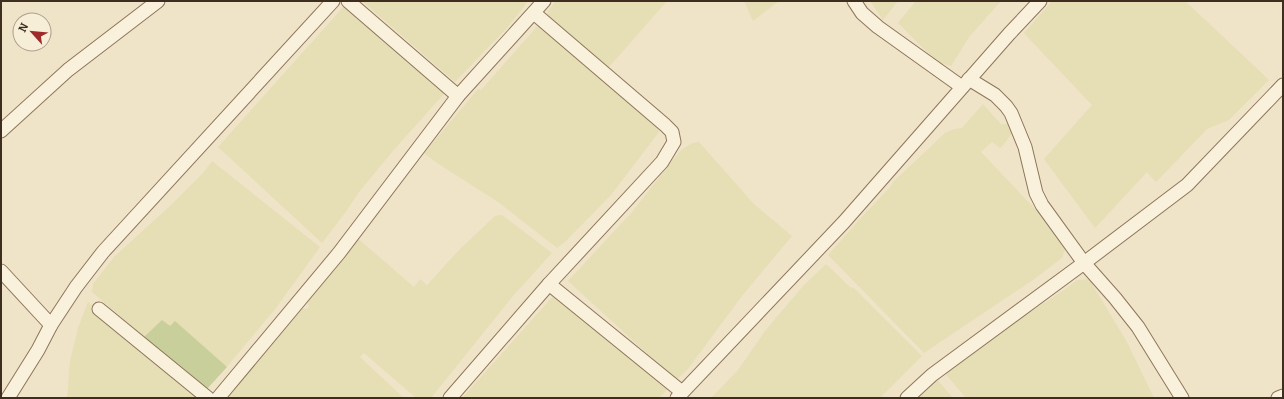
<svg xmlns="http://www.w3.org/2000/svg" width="1284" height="399" viewBox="0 0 1284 399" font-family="Bitter,serif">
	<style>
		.farmland { fill: #e6deb5 }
		.green { fill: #c9cf9b }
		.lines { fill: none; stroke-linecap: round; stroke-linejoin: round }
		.minor-casing { stroke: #8d765c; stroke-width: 15 }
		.minor { stroke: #faf1dc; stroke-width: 13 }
	</style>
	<rect width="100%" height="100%" fill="#f0e4c8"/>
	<!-- farmland -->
	<g class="farmland">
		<polygon points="362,1 528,1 523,8 506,29 455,82"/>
		<polygon points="556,1 667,1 608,68 548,17 547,12"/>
		<polygon points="744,1 779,1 753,21"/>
		<polygon points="870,1 898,1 883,20"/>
		<polygon points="916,1 1001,1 969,37 951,66 937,62 898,23"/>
		<polygon points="1052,1 1185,1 1269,80 1229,120 1207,129 1156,182 1147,172 1095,228 1044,159 1092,105 1024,33"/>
		<polygon points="346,4 443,90 443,95 392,152 359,192 345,213 322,243 218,147"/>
		<polygon points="541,22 658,127 659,132 611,195 565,242 557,248 498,202 434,161 424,153 478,89 481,90"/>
		<polygon points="983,104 1001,124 1009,124 1016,127 1005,143 1000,148 992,142 981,152 1037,211 1064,243 1065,249 1062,258 1033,280 924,353 828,255 858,221 890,187 893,182 945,133 954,129 962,128"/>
		<polygon points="699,142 754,204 792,236 742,296 688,369 676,380 568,281 632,212 680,151 692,143"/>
		<polygon points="212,161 320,247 276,308 230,363 206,390 92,292 93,284 114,257 171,205 203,173"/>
		<polygon points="502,215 552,253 513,296 431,398 416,398 364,353 360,357 404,398 228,398 302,308 307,309 309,306 307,302 355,236 414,287 420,279 427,285 460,249 495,216"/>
		<polygon points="826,264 850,287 854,288 922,356 880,398 711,398 738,370 765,331 803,286"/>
		<polygon points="1089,279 1127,342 1154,398 966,398 943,371 969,352 1064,290 1077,280"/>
		<polygon points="556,293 670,387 659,398 462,398"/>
		<polygon points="88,302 202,398 67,398 70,361 78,328"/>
		<polygon points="934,376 953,398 912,398"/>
	</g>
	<!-- green -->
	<polygon class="green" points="162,320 170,326 175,321 227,367 206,390 144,337"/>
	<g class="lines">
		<defs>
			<g id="minor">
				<polyline points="348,1 458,96"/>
				<polyline points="854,1 862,13 878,27 962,87"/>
				<polyline points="969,79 995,95 1006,106 1011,113 1025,147 1036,193 1042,205 1084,263 1115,298 1138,327 1182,398"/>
				<polyline points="1,131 68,70 158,1"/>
				<polyline points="1,271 51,325"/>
				<polyline points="549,284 682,392"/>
				<polyline points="99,309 208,398"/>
				<polyline points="8,398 38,350 51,325 76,287 103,252 333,1"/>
				<polyline points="218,398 339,253 458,96 544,1"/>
				<polyline points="450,398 549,284 662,162 674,142 672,132 665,125 534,13"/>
				<polyline points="677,398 844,222 1009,34 1040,1"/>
				<polyline points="907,398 932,375 1084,263 1187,185 1283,85"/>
				<polyline points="1278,398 1283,396"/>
			</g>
		</defs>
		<!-- minor casing -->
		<use href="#minor" class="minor-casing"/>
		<!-- minor -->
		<use href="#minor" class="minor"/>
	</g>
	<!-- border -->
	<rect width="1284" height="399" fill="none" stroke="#3d2e20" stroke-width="4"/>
	<!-- north arrow -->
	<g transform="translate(32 32) rotate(297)"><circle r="19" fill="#f7eed8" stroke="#ada18e"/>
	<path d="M0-3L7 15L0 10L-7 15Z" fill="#9e2a2b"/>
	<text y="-6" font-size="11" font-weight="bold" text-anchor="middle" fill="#3d2e20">N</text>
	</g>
</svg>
